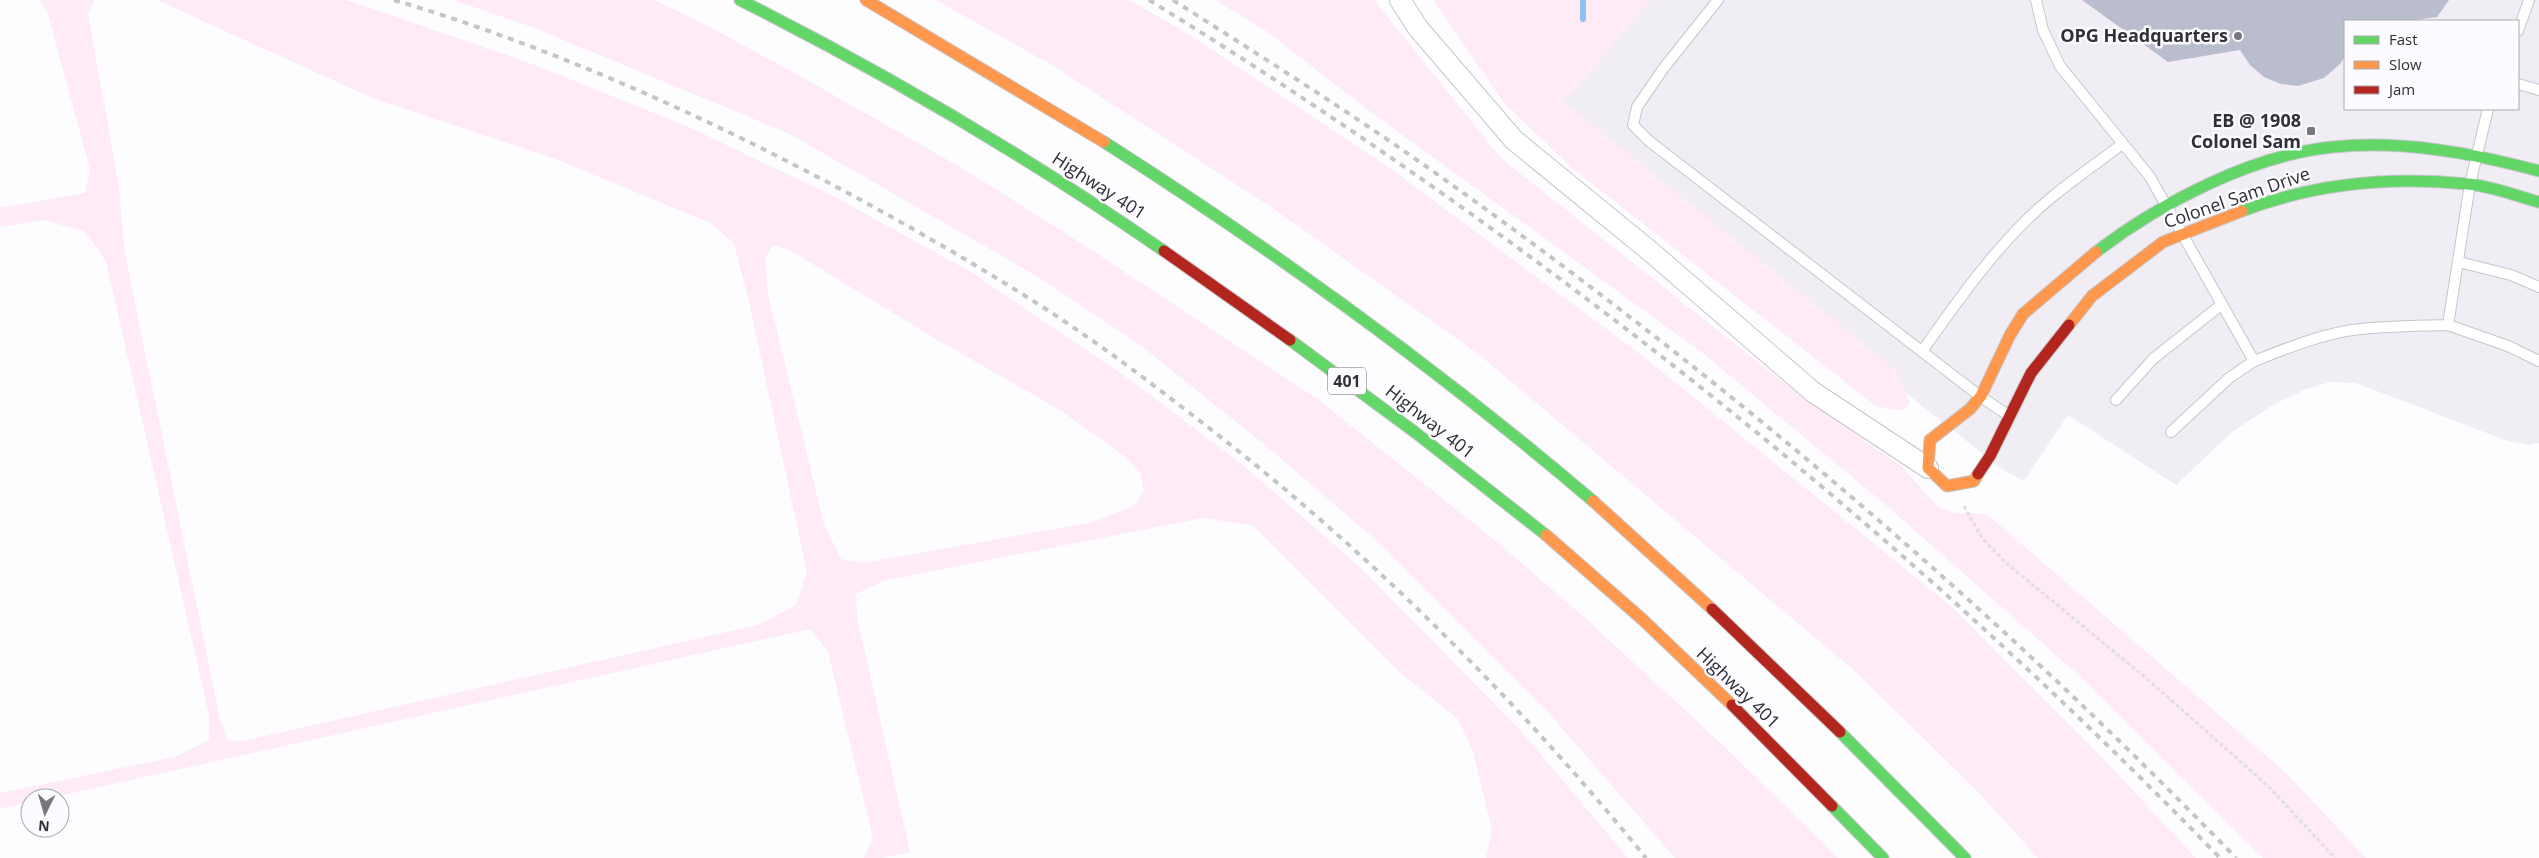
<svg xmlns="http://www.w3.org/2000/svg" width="2539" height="858" viewBox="0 0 2539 858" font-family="'Open Sans',sans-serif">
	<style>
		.built { fill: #f0edf5; fill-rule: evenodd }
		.green { fill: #feebf6; fill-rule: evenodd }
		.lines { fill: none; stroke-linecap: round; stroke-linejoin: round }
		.stream { stroke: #8fc1f2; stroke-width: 6 }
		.building { fill: #babdce }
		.lane-casing { stroke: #c7c5ca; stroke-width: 12 }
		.street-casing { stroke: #c7c5ca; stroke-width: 22 }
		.fast-casing { stroke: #c7c5ca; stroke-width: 13 }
		.slow-casing { stroke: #c7c5ca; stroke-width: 13 }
		.jam-casing { stroke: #c7c5ca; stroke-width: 13 }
		.path { stroke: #e0e0e1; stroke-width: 3; stroke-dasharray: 4 2.5; stroke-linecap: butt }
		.lane { stroke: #fff; stroke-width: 10 }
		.street { stroke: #fff; stroke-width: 20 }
		.fast { stroke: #63d668; stroke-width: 11 }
		.slow { stroke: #ff974d; stroke-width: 11 }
		.jam { stroke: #b3261e; stroke-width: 11 }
		.rail { stroke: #c5c5c6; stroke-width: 4; stroke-dasharray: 6 6; stroke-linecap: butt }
		.poi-dot { fill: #78777d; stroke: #fcfbff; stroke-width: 2 }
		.labels { text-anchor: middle; stroke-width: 5; stroke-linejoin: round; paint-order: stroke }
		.shield { fill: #fcfbff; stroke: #6e6c73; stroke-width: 1 }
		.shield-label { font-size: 16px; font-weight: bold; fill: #312f37 }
		.poi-label { font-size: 18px; font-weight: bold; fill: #312f37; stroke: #fcfbff; text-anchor: end }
		.street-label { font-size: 18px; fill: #312f37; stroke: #fcfbff }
	</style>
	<rect width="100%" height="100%" fill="#fdfcfe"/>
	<!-- built -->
	<path class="built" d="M1647,0h892v443l-10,2 -24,-5 -149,-57 -26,-1 -24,7 -33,16 -41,27 -56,53 -108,-70 -44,66 -21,-11 -454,-360zM2345,21h173v88h-173z"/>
	<!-- green -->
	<g class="green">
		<path d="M40,0h55l-7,14 31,173 5,62 96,470 7,21 16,1 515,-116 38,-20 11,-33 -58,-270 -15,-58 -23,-21 -156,-64 -183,-61 -215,-98h188l14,4 176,61 154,62 148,71 134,74 161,109 111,84 118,103 160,163 107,127h-142l6,-28 -19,-78 -15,-33 -61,-49 -145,-145 -50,-7 -319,63 -27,13 1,23 53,235 -29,6h-17l9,-20 -45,-186 -18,-23 -760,169h-20v4l-30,7v-16l175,-36 34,-17v-25l-103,-454 -22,-30 -41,-11 -43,7v-19l85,-15 5,-24 -43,-158zM773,245l18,6 150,91 119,68 64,46 16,17 4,19 -12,15 -44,16 -225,40 -22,-4 -17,-35 -56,-230 -3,-36z"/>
		<polygon points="453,0 654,0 704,24 807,80 967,171 1073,238 1316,398 1496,541 1584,617 1727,749 1838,858 1675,858 1547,711 1370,535 1265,445 1140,345 1038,277 790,134 532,27"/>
		<polygon points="936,0 1129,0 1182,30 1387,166 1639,353 1952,607 2098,753 2196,858 2038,858 1979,793 1857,673 1477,353 1271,207 1055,67"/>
		<polygon points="1215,0 1374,0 1501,158 1789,387 1902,467 1938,507 1956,513 1987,514 2286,773 2366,858 2263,858 2082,678 1887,506 1704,354 1372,113 1266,31"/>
		<polygon points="1433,0 1650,0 1572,94 1562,100 1897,371 1910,403 1904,410 1877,407 1573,169 1504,103"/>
	</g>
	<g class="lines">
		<!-- stream -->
		<polyline class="stream" points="1583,0 1583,19"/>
	</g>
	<!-- building -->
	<polygon class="building" points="2082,0 2449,0 2437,17 2407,21 2345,21 2345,56 2341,63 2324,78 2298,86 2281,84 2264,77 2250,65 2240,50 2168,62"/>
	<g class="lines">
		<defs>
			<g id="lane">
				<polyline points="1718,0 1663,69 1637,107 1633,125 1649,141 1981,397 2008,415"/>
				<path d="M2036,0l7,30 17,36 90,111 104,184c31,-12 65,-26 98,-31 32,-4 64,-4 96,-5l22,-141 18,-75"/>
				<polyline points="2518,31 2529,0"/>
				<polyline points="2518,84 2539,90"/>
				<polyline points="2459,262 2511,275 2539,287"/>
				<polyline points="2448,325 2508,346 2539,361"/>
				<path d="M1923,350c37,-53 79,-112 129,-153 23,-19 47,-35 70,-53"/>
				<polyline points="2116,400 2153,359 2221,305"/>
				<polyline points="2171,432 2229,378 2254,361"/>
			</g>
			<polyline id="street" points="1400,0 1418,28 1514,140 1651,252 1813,392 1928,468"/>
			<g id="fast">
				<path d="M740,0c147,74 288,157 424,251"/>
				<path d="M1104,142c171,109 334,227 489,359"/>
				<path d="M2242,211c73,-28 149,-35 226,-27 24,2 48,12 71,18"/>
				<path d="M2096,252c64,-49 156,-97 237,-105 69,-7 139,6 206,24"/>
				<polyline points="1290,340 1416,433 1546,535"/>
				<polyline points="1840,732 1965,858"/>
				<polyline points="1832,806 1883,858"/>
			</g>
			<g id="slow">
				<polyline points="866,0 1104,142"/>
				<polyline points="2069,325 2092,296 2163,242 2242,211"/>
				<polyline points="1978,474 1974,481 1947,486 1928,468 1930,440 1970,409 1981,396 2010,335 2023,314 2096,252"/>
				<polyline points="1593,501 1712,609"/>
				<polyline points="1546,535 1642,619 1732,705"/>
			</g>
			<g id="jam">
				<polyline points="1164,251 1290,340"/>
				<polyline points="1978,474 1990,456 2031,373 2069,325"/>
				<polyline points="1712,609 1840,732"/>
				<polyline points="1732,705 1832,806"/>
			</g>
		</defs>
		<!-- lane casing -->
		<use href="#lane" class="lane-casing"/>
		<!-- street casing -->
		<use href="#street" class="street-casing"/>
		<!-- fast casing -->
		<use href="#fast" class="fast-casing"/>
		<!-- slow casing -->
		<use href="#slow" class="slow-casing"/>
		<!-- jam casing -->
		<use href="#jam" class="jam-casing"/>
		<!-- path -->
		<polyline class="path" points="1964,506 1982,538 2005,562 2146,678 2224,747 2269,787 2335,858"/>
		<!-- lane -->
		<use href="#lane" class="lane"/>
		<!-- street -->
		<use href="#street" class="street"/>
		<!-- fast -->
		<use href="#fast" class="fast"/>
		<!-- slow -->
		<use href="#slow" class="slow"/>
		<!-- jam -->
		<use href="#jam" class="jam"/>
		<!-- rail -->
		<g class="rail">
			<path d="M394,0c131,39 258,93 379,154 95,48 187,100 276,157 47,31 93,65 138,100 171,130 324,281 459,447"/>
			<path d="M1149,0c390,240 752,529 1071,858"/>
			<path d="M1173,0c92,59 186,118 275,182 283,202 547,427 788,676"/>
		</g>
	</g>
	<!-- markers -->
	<g class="poi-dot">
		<circle cx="2238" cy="36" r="5"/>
		<rect x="2306" y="126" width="10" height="10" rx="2.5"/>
	</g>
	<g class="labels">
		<!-- shield labels -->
		<rect class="shield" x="1328" y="367.5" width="38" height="27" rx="4"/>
		<g class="shield-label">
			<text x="1347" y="387">401</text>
		</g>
		<!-- poi labels -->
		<g class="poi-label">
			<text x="2228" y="42">OPG Headquarters</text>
			<text x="2301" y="127">EB @ 1908<tspan x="2301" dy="21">Colonel Sam</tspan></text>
		</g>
		<!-- street labels -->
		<g class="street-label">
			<text transform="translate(1099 186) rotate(33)" y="6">Highway 401</text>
			<text transform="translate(2237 198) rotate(-19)" y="6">Colonel Sam Drive</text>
			<text transform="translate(1430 422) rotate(38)" y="6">Highway 401</text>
			<text transform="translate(1738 688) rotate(44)" y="6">Highway 401</text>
		</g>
	</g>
	<!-- legend -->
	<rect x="2344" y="20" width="175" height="90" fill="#fcfbff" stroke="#aba9af"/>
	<rect x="2354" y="36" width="25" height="8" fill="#63d668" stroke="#aba9af"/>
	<text x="2389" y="45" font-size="15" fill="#312f37">Fast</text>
	<rect x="2354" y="61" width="25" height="8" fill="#ff974d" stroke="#aba9af"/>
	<text x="2389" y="70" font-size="15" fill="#312f37">Slow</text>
	<rect x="2354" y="86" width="25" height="8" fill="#b3261e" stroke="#aba9af"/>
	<text x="2389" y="95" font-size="15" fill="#312f37">Jam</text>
	<!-- north arrow -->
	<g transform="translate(45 813) rotate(185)"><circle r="24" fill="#fcfbff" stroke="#aba9af"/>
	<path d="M0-4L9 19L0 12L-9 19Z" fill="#78777d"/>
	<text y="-8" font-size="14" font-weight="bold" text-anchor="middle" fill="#312f37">N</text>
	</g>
</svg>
